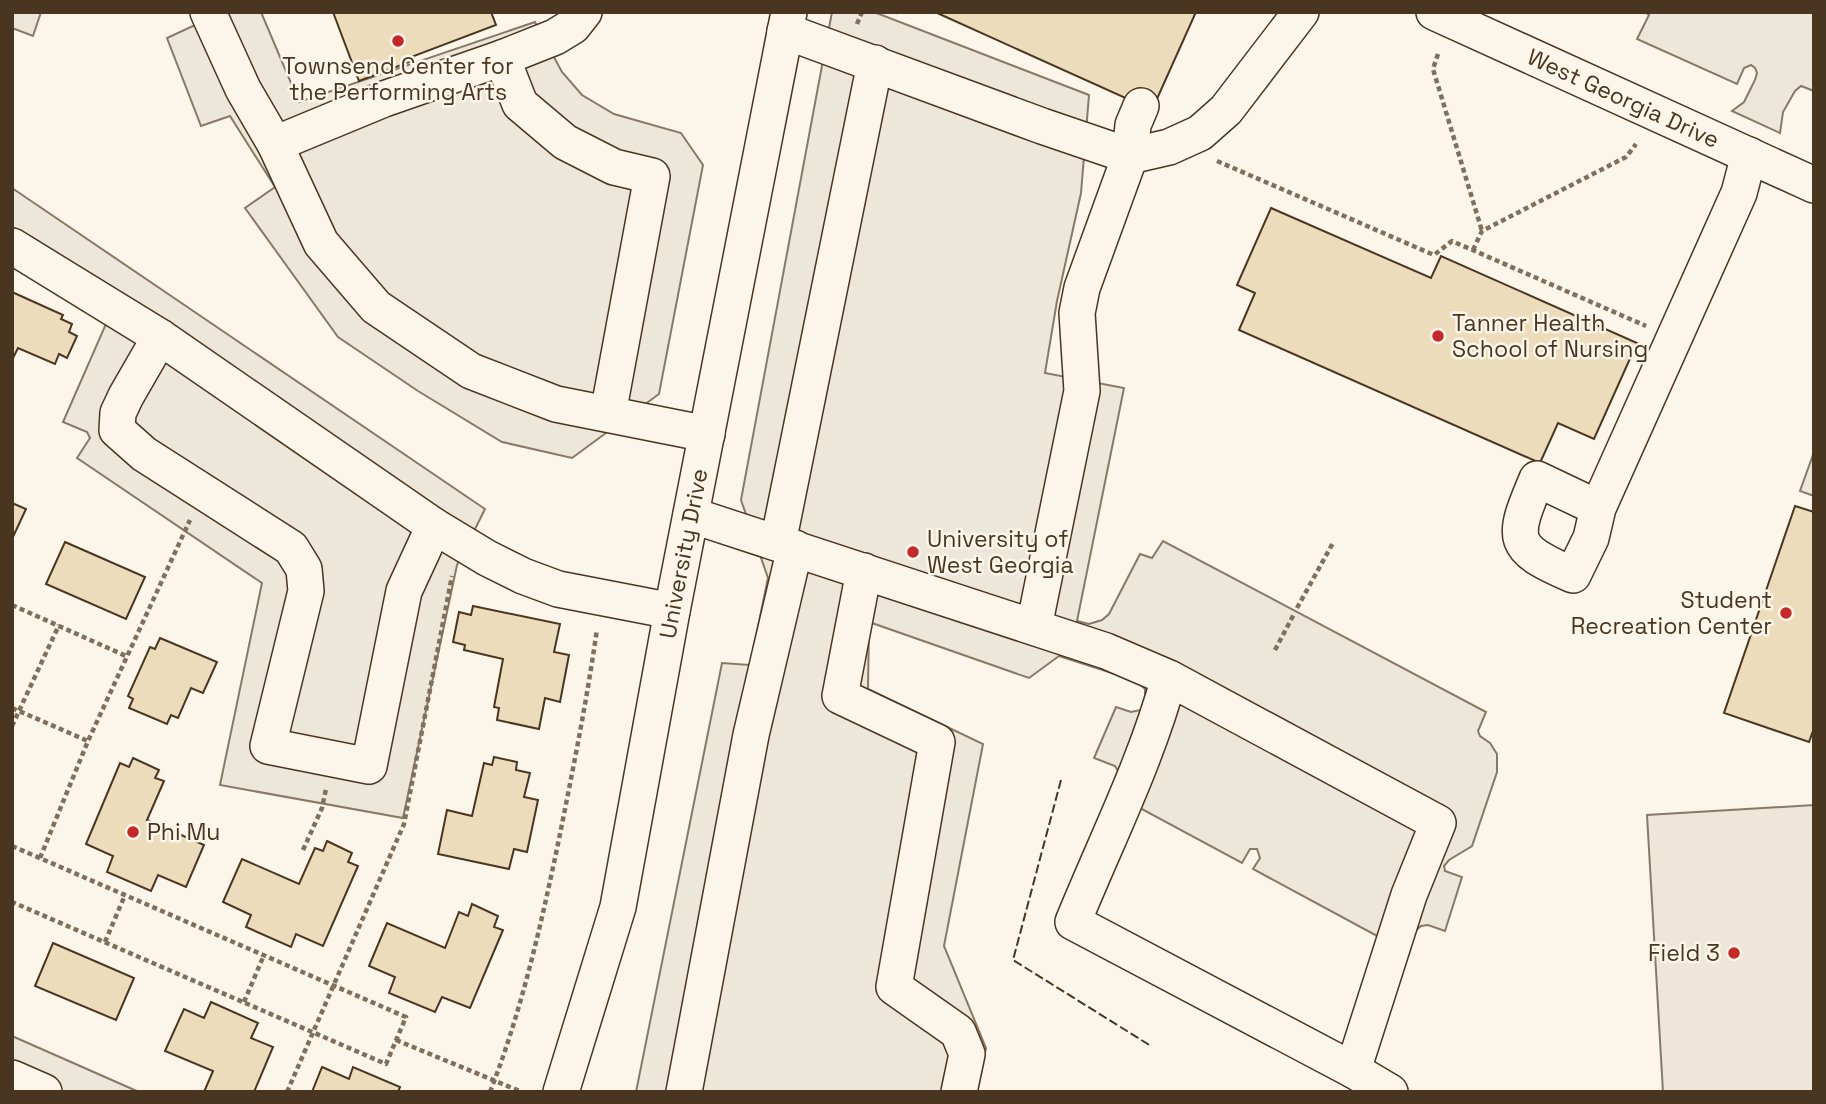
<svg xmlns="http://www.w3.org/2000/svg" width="1826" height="1104" viewBox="0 0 1826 1104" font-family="'Space Grotesk',sans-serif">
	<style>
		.green { fill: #ede6d9; stroke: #887966; stroke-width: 2 }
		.parking { fill: #ede7d9; stroke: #887966; stroke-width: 2 }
		.building { fill: #ecdcbc; stroke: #4a3520; stroke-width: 2 }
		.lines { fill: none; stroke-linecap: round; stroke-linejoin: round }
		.minor-casing { stroke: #4a3520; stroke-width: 38 }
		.path { stroke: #7f6f5c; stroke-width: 4.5; stroke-dasharray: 5 3.5; stroke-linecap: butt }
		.minor { stroke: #fbf6e9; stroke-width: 35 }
		.fence { stroke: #4a3520; stroke-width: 2; stroke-dasharray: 9 3.5; stroke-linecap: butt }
		.poi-dot { fill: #c62828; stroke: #fbf6e9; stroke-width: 2.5 }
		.labels { text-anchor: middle; stroke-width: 5; stroke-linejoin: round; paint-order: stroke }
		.poi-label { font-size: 23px; fill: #4a3520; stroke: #fbf6e9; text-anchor: start }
		.street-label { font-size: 23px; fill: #4a3520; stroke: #fbf6e9 }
	</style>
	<rect width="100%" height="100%" fill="#fbf6e9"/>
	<!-- green -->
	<polygon class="green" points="1814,805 1814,1092 1663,1092 1647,815"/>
	<!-- parking -->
	<g class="parking">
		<polygon points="12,12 41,12 33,36 12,28"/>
		<polygon points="223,12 261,12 299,102 535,22 562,72 582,95 614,114 681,133 703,165 659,394 572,458 502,442 418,391 338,337 245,208 275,187 230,116 201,126 167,38"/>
		<polygon points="832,12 874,12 1089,95 1081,193 1057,301 1045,373 1124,388 1077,621 1089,624 1102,620 1109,614 1140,554 1152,558 1163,541 1486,712 1478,731 1480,736 1490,743 1497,754 1497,772 1472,846 1449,860 1444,866 1445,871 1462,877 1445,931 1428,925 1421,926 1414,932 1405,951 1253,869 1260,858 1257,849 1250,849 1242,863 1112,793 1119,775 1118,771 1115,766 1094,758 1116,707 1131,712 1141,710 1145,696 1145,689 1137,681 1059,656 1029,678 869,622 868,689 983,744 944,946 986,1048 977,1092 636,1092 722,663 750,665 768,578 741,500"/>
		<polygon points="1645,12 1814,12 1814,91 1801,86 1795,91 1783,112 1780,133 1732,111 1744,102 1755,80 1757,73 1755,68 1751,65 1744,68 1737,84 1637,39 1649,15"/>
		<polygon points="12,188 485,509 457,565 403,818 220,785 262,583 77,458 90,438 87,432 63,422 106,324 12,264"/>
		<polygon points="1814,452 1814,496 1800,491"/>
		<polygon points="12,1036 139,1092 12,1092"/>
	</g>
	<!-- building -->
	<g class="building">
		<polygon points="333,12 491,12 496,25 411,57 412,61 359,81"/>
		<polygon points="935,12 1196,12 1152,110"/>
		<polygon points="1271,208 1431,278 1441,256 1637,343 1594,439 1558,423 1540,463 1239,330 1255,293 1237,285"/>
		<polygon points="12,292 63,315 61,319 72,324 69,332 77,336 67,358 59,354 55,364 18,348 12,360"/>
		<polygon points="12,503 26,509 12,539"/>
		<polygon points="1795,506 1814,512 1814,728 1809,742 1724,713"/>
		<polygon points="65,542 145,577 126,619 46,584"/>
		<polygon points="473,606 560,624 554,652 569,655 560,702 545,698 539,729 497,720 499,708 494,707 503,659 464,650 465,645 453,642 459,612 471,615"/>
		<polygon points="160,638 217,662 203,693 191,688 178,718 171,715 167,724 129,708 133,699 128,696 150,647 155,649"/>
		<polygon points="494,757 517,762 516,770 530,773 524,797 538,800 527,852 514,849 509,869 438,854 447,810 472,816 484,763 492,765"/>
		<polygon points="133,758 159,770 155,778 164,781 147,820 204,845 186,887 158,875 151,891 107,872 113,856 86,844 120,763 129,767"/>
		<polygon points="327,841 352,853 348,862 358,866 323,946 296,934 291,947 246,927 251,915 223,902 242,859 299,884 315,848 323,851"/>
		<polygon points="472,904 498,916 494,927 503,930 470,1008 442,997 435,1012 389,993 395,977 369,966 387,923 445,948 459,912 468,916"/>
		<polygon points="53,943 134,978 116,1020 35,986"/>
		<polygon points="211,1002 258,1023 251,1038 273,1047 254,1092 204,1092 213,1071 165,1051 184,1009 204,1018"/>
		<polygon points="322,1067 349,1079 353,1067 400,1087 398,1092 312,1092"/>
	</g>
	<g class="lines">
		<defs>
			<g id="minor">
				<polyline points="208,12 243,89 275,144"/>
				<polyline points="584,12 573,26 555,37 502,58 384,99 275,144 321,243 376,307 471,371 556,404 707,434"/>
				<path id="s1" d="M1434,12l380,173"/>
				<polyline points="785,31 1042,126 1130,156 1169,147 1200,133 1226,110 1301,12"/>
				<polyline points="502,58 520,104 565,142 614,167 652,176 608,414"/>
				<polyline points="12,246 160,337 434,526 487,558 523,576 558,589 672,611"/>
				<polyline points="160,337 126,396 118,413 117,430 144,454 291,548 304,569 306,591 268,746 369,766 404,591 434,526"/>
				<path d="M1598,508l-61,-29c-26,61 -27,69 36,96l18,-37 7,-30 141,-315 10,-38"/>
				<path d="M691,515l415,136 63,27 269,145 -29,72 -56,175 -280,-148c33,-81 73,-160 96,-244"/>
				<polyline points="778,543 875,63"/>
				<polyline points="864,571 840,696 937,742 894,987 958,1032 967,1054 959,1092"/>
				<polyline points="1034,627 1082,391 1077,313 1082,288 1130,156 1133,125 1141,106"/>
				<polyline points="1353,1070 1390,1092"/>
				<polyline points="12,1078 44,1092"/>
				<path id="s2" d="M561,1092l57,-185 54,-296 117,-599"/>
				<polyline points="684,1092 751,735 795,548"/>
			</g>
		</defs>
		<!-- minor casing -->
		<use href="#minor" class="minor-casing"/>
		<!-- path -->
		<g class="path">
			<polyline points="895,13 896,12"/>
			<polyline points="857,24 862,12"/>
			<polyline points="1438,54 1433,69 1482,231"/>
			<polyline points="1217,161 1434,255 1452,241 1646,326"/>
			<polyline points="1473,250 1482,231 1626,157 1636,144"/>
			<polyline points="12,605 126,656"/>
			<polyline points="1297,608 1334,541"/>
			<polyline points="1275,650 1294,614"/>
			<polyline points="12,708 88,741"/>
			<polyline points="12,726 59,625"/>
			<polyline points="12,846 406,1017 386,1064 12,902"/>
			<polyline points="303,850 322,808 326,789"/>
			<polyline points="40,858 88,741 190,520"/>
			<polyline points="105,942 125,895"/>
			<polyline points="244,1002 264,955"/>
			<polyline points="396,1040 522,1092"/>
			<polyline points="287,1092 404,824 452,576"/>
			<path d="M490,1092c32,-82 51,-167 69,-253 14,-70 28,-139 38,-210"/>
		</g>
		<!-- minor -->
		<use href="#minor" class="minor"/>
		<!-- fence -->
		<polyline class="fence" points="1061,780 1013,960 1151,1046"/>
	</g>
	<!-- markers -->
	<g class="poi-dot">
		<circle cx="398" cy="41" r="7"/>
		<circle cx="1438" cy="336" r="7"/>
		<circle cx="913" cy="552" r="7"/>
		<circle cx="1786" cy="613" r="7"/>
		<circle cx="133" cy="832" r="7"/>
		<circle cx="1734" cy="953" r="7"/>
	</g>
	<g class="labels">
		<!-- poi labels -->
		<g class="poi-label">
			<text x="398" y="74" text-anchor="middle">Townsend Center for<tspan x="398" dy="26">the Performing Arts</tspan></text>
			<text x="1452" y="331">Tanner Health<tspan x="1452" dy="26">School of Nursing</tspan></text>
			<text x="927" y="547">University of<tspan x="927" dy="26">West Georgia</tspan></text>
			<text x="1772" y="608" text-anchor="end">Student<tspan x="1772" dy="26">Recreation Center</tspan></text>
			<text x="147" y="840">Phi Mu</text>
			<text x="1720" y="961" text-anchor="end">Field 3</text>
		</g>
		<!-- street labels -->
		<g class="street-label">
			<text dy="8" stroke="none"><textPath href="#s1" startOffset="208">West Georgia Drive</textPath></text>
			<text dy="8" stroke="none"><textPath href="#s2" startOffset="553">University Drive</textPath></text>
		</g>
	</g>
	<!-- border -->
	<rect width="1826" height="1104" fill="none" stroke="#4a3520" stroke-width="28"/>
</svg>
